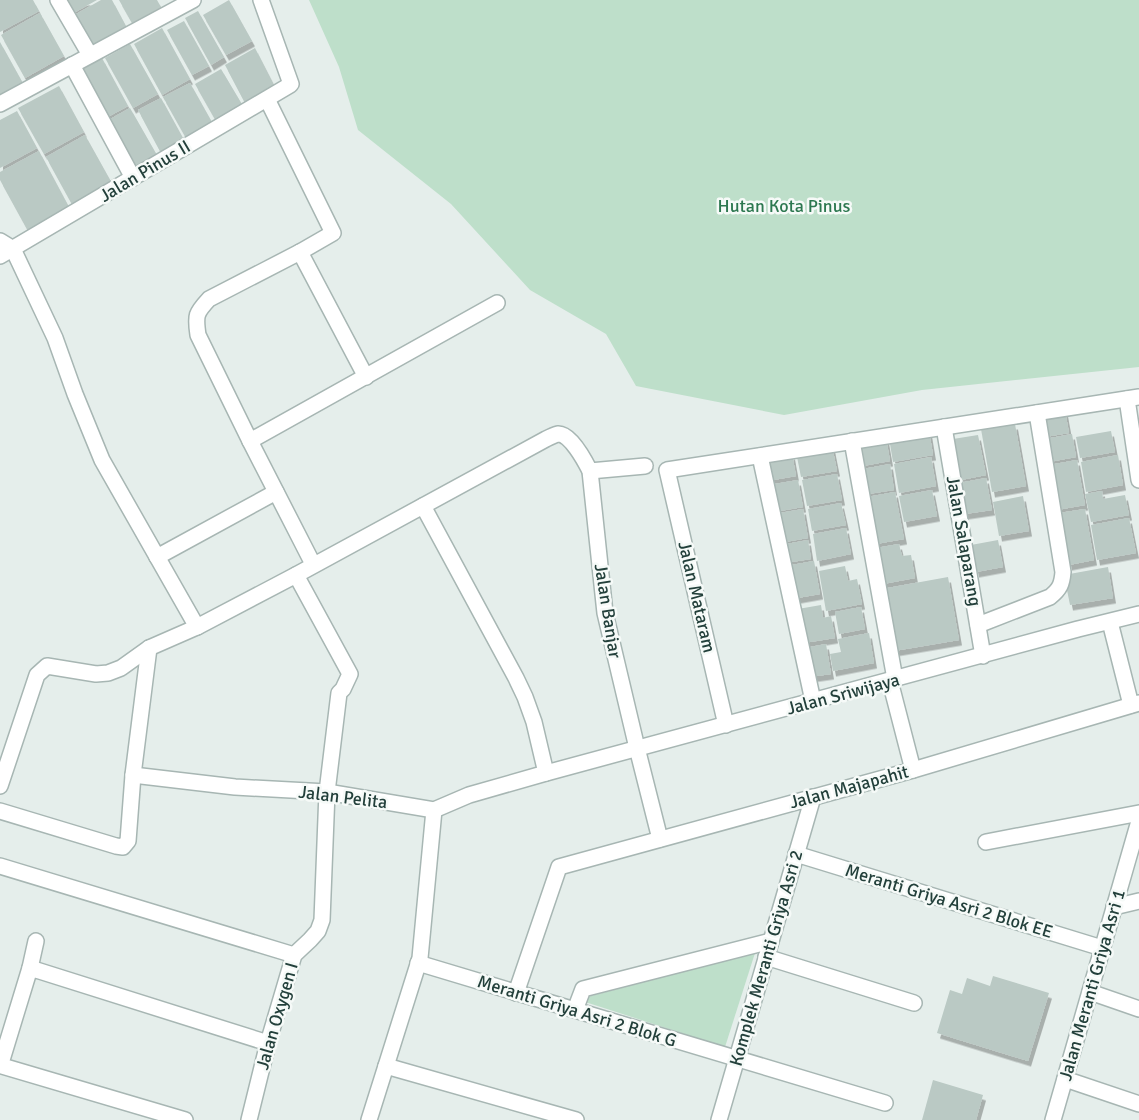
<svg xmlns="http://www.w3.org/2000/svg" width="1139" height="1120" viewBox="0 0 1139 1120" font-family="Signika,sans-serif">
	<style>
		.green { fill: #bedfca }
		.building { fill: #bac9c4; filter: url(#shadow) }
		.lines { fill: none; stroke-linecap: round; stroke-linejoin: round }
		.minor-casing { stroke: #a7b6b3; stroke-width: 18 }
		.minor { stroke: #fff; stroke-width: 15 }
		.labels { text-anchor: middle; stroke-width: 5; stroke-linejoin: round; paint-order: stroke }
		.street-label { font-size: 18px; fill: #23403b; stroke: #f6faf8 }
		.park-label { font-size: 18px; fill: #2d7850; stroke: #f6faf8 }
	</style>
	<defs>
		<filter id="shadow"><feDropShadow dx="3" dy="5.5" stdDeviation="0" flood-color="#0004"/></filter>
	</defs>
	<rect width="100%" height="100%" fill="#e5eeeb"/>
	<!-- green -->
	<g class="green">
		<polygon points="309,0 1139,0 1139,367 922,390 784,415 636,386 606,334 530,290 451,204 358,130 339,67"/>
		<polygon points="755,953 725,1047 579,1000 591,996"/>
	</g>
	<!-- building -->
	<g class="building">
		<polygon points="0,0 33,0 39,11 0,32"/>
		<polygon points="62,0 97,0 70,15"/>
		<polygon points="101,0 112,0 128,30 90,51 71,17"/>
		<polygon points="119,0 157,0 161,7 132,23"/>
		<polygon points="229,0 252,41 226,55 203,15"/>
		<polygon points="198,11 224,57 211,65 185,18"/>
		<polygon points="40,13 64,56 25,78 1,35"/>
		<polygon points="184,21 209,66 192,75 167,30"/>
		<polygon points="162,28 190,79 162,95 134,44"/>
		<polygon points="0,42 25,87 0,101"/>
		<polygon points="130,44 158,94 133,108 105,58"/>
		<polygon points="255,48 275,87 245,103 225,65"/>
		<polygon points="102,58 128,106 104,119 78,72"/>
		<polygon points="221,69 243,106 216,121 195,84"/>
		<polygon points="190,83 213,124 186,138 163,97"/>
		<polygon points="59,86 84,132 44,154 18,108"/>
		<polygon points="161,98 184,140 161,153 138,110"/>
		<polygon points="130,108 158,157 133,171 105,122"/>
		<polygon points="17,111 37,148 0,168 0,120"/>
		<polygon points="85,135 114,187 74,208 46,157"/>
		<polygon points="39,151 70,209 28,231 0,180 0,172"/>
		<polygon points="1065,411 1069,433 1045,437 1041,416"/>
		<polygon points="1015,424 1026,486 992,492 981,429"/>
		<polygon points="929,431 933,455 893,462 889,438"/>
		<polygon points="1111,431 1115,452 1080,458 1076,437"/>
		<polygon points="1072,434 1076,457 1049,462 1045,439"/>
		<polygon points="978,435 986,475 961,480 953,439"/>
		<polygon points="886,438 890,461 863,466 859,443"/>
		<polygon points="832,446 837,471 801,477 796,452"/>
		<polygon points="792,454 796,476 768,481 764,459"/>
		<polygon points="1118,455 1123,485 1086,492 1081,462"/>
		<polygon points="931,457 936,486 899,493 894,464"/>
		<polygon points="1077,460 1085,505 1057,510 1049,465"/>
		<polygon points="890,464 894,490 868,494 863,469"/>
		<polygon points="837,474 842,500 807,506 802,480"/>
		<polygon points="986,478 992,510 965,514 959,483"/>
		<polygon points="798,480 803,507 774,512 769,485"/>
		<polygon points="932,490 937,516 904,522 899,496"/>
		<polygon points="1102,491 1103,499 1125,495 1129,515 1091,522 1085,494"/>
		<polygon points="895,492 904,539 876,544 867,497"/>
		<polygon points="1023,496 1029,531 999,536 993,502"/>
		<polygon points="841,503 846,525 812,531 808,509"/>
		<polygon points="803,509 808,538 779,543 774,514"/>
		<polygon points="1085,509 1094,560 1069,565 1059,513"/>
		<polygon points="1129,518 1136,553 1097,560 1091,525"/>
		<polygon points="846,528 851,554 817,561 813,534"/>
		<polygon points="808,540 811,559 785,563 781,545"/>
		<polygon points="998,540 1003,567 976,572 971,545"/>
		<polygon points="899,544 902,556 911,555 915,578 883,584 876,548"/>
		<polygon points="814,561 820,594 792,599 786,566"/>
		<polygon points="845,566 848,581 857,579 862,604 826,611 819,571"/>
		<polygon points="1108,567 1113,598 1070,605 1064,575"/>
		<polygon points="948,577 959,640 894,651 882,589"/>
		<polygon points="821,605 823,618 831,616 835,638 804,643 798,609"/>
		<polygon points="861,607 865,629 839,634 835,612"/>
		<polygon points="869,633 874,663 833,671 830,654 841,652 838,639"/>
		<polygon points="826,644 831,674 810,677 805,648"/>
		<polygon points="993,976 1049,993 1028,1061 937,1033 950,990 962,994 967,978 990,986"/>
		<polygon points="933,1080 983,1095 976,1120 922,1120"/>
	</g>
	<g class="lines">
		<defs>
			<g id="minor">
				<polyline points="58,0 90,55"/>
				<polyline points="72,65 133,178"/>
				<path d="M267,99l66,134 -33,19 -91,47c-13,14 -14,16 -11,36l52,106 63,123"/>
				<polyline points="0,104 193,0"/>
				<polyline points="0,241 13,249 55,338 75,394 102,460 197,627"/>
				<polyline points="300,252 366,377"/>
				<polyline points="0,256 290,85 291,84 261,0"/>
				<polyline points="1127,399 1139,480"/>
				<polyline points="944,427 983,656"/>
				<polyline points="250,441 497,303"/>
				<polyline points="852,441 895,679"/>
				<polyline points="760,456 813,701"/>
				<polyline points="590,471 645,466"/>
				<polyline points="423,506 516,678 525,697 534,722 546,773"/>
				<polyline points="157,557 276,492"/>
				<polyline points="1110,622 1131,705"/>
				<path d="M978,625l72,-28c10,-8 12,-13 13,-25l-26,-159"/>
				<polyline points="890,681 913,770"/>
				<polyline points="726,725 667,470 1139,397"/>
				<polyline points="133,775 235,787 327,792 434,810 469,795 546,773 1078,629 1139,614"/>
				<path d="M0,786l37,-111 10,-9 49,8 12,-1 13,-5 28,-20 48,-21 99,-52 250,-136c4,-2 8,-4 12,-5 12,-1 27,27 32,37l15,142 32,135 23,91"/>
				<polyline points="0,811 116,846 123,847 128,841 133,775 149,648"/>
				<polyline points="986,842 1139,813"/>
				<polyline points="796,854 1102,948"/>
				<polyline points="0,866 294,955"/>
				<polyline points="1114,907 1139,901"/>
				<polyline points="766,957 914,1003"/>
				<polyline points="418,963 885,1103"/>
				<polyline points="30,968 36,941"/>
				<polyline points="1090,992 1139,1009"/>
				<polyline points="516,993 559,867 913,770 1139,703"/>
				<polyline points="575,1010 583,989 771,941"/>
				<polyline points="386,1066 576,1120"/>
				<polyline points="1065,1079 1139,1104"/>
				<polyline points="185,1120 2,1066 1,1063 30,968 268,1043"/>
				<polyline points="249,1120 268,1043 294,955 310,940 318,931 322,920 327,792 339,693 343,689 350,674 296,575"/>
				<polyline points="369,1120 420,958 434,810"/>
				<polyline points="719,1120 813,797"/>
				<polyline points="1053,1120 1139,821"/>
			</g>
		</defs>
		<!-- minor casing -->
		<use href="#minor" class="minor-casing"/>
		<!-- minor -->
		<use href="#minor" class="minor"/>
	</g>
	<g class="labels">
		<!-- street labels -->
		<g class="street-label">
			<text transform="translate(145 171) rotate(-31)" y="6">Jalan Pinus II</text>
			<text transform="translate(964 541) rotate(80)" y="6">Jalan Salaparang</text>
			<text transform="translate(697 597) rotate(77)" y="6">Jalan Mataram</text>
			<text transform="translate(608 611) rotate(81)" y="6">Jalan Banjar</text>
			<text transform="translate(843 694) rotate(-15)" y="6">Jalan Sriwijaya</text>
			<text transform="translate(849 787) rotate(-15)" y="6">Jalan Majapahit</text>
			<text transform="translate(343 797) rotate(7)" y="6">Jalan Pelita</text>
			<text transform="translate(949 901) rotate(17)" y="6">Meranti Griya Asri 2 Blok EE</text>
			<text transform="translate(766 958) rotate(-74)" y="6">Komplek Meranti Griya Asri 2</text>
			<text transform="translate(1092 985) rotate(-74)" y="6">Jalan Meranti Griya Asri 1</text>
			<text transform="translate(577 1011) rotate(17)" y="6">Meranti Griya Asri 2 Blok G</text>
			<text transform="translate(277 1016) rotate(-74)" y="6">Jalan Oxygen I</text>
		</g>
		<!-- park labels -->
		<g class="park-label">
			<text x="784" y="212">Hutan Kota Pinus</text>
		</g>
	</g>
</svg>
